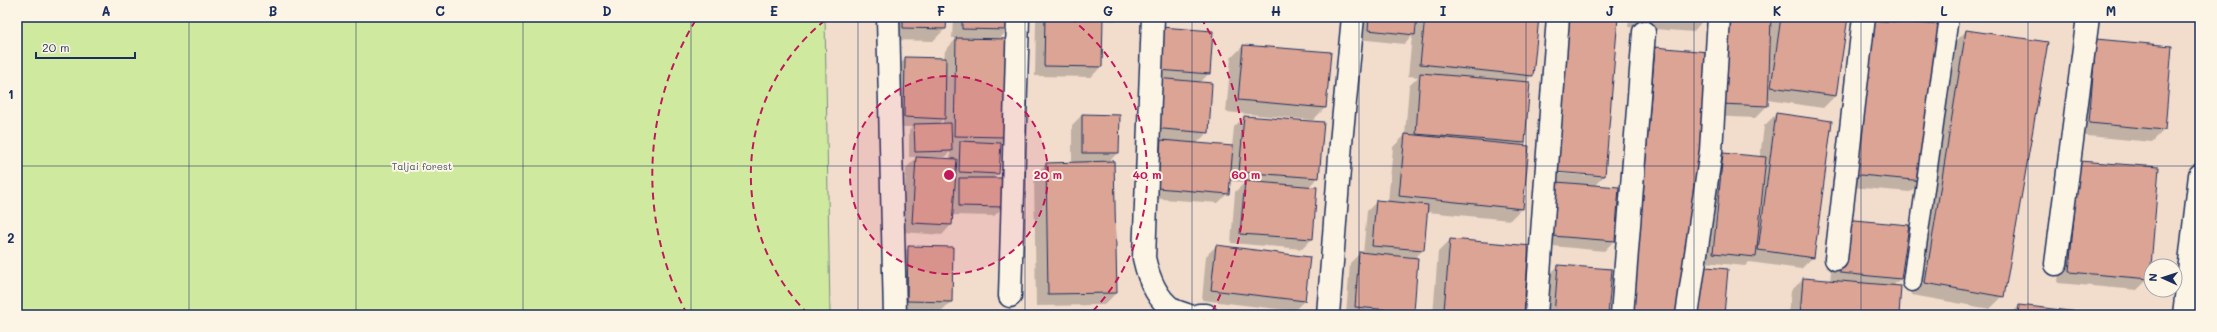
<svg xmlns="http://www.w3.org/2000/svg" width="2217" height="332" viewBox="0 0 2217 332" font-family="Mali,sans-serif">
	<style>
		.green { fill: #cfe99f; stroke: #758c7e }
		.shadow { fill: #0003; fill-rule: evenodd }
		.building { fill: #dca495; stroke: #1b2f5e }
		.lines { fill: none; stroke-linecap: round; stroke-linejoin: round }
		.lane-casing { stroke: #1b2f5e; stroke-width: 21 }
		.street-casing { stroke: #1b2f5e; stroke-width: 25 }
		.lane { stroke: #fcf5e5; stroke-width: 18 }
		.street { stroke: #fcf5e5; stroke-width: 22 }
		.grid { fill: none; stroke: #1b2f5e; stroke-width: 1; stroke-opacity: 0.55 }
		.ring { fill: none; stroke: #c2185b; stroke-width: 2; stroke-dasharray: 7 5 }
		.labels { text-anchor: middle; stroke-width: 4; stroke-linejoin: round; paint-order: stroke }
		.park-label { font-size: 10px; fill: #3f546b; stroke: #fcf5e5 }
		.centre { fill: #c2185b; stroke: #fcf5e5; stroke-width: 2 }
		.ring-label { font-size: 12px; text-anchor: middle; font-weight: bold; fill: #c2185b; stroke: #fcf5e5; stroke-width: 4; stroke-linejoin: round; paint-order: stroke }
		.neatline { fill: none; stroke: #1b2f5e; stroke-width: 1.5 }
		.grid-label { font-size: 13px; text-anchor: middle; font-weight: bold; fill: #1b2f5e }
	</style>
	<rect width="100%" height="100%" fill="#f2ddcd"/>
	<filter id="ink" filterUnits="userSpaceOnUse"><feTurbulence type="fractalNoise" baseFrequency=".025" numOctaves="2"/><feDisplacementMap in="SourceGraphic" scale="8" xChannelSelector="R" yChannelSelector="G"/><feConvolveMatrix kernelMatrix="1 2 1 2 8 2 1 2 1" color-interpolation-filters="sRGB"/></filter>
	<g filter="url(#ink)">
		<!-- green -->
		<polygon class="green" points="17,17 825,17 830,315 17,315"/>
		<!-- shadow -->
		<g class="shadow">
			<polygon points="892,17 946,17 945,29 933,41 891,40"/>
			<path d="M953,17h56v12l-11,11 8,97 -8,7v29l-6,6 12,27 -10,10 -42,-1 -1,10 -9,10 -39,-3 3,-64 11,-11h-8v-27l3,-3h-18l2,-59 10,-10 38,1 1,-8 12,-13h-5zM943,119v5h-5zM950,152v8l-23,-1v-2h18z"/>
			<polygon points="1040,17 1132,17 1127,21 1102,20 1101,67 1091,77 1035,76 1036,21"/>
			<polygon points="1361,17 1538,17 1532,75 1525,83 1524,143 1520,147 1522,208 1510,220 1427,212 1423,250 1415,258 1413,311 1409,315 1346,315 1350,263 1360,253 1363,254 1367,211 1377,201 1388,202 1393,147 1405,135 1409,86 1418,77 1408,76 1412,36 1404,44 1358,39"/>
			<path d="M1557,17h60l-13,159 -10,10 20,55 -10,10 -62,-6zM1550,171l44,3v2l-44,-3z"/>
			<polygon points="1629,17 1696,20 1696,18 1685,17 1706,17 1693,32 1628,27"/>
			<polygon points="1713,17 1847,17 1835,96 1823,108 1767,100 1767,106 1755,118 1709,116"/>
			<polygon points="1966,31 2003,296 1990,309 1912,295 1953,44"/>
			<polygon points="1857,33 1922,180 1910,192 1838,186"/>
			<polygon points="1151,38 1209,73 1200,83 1208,132 1196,144 1232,147 1234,127 1244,117 1318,177 1308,188 1316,188 1312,239 1302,249 1231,243 1235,192 1245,182 1229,181 1228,193 1218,203 1148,198 1152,151 1163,140 1142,138"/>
			<polygon points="2096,40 2164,130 2152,142 2077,135"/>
			<polygon points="1243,46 1325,108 1313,120 1226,112 1231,58"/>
			<polygon points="1655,48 1688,276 1723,315 1621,315 1642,61"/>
			<polygon points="1776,114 1813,257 1801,269 1749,262 1745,266 1704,262 1714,163 1723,154 1760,157 1764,126"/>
			<polygon points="1082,115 1118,152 1108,163 1116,293 1104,305 1036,306 1034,176 1046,164 1072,163 1072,125"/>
			<polygon points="2067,174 2149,278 2137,290 2058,283"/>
			<polygon points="1835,230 1900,279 1892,287 1898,315 1789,315 1791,291 1803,279 1830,282"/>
			<polygon points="1450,240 1525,315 1433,315 1438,252"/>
			<polygon points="1216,246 1309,257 1304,301 1294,311 1202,300 1206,256"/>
			<polygon points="908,248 951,302 941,312 897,311 898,257"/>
			<polygon points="1558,266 1607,315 1545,315 1548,276"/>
			<polygon points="2200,289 2200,310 2195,310 2198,292"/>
			<polygon points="2019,306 2095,315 2010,315"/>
		</g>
		<!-- building -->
		<g class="building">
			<polygon points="903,17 947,17 946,29 903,28"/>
			<polygon points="962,17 1010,17 1010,30 962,29"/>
			<polygon points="1045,17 1103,17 1102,67 1044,66"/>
			<polygon points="1369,17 1417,17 1415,35 1368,30"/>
			<polygon points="1425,17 1539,17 1533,76 1420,64"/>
			<polygon points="1568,17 1618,17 1605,176 1555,172"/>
			<polygon points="1672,17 1707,17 1707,20"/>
			<polygon points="1724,17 1771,17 1768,106 1720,104"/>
			<polygon points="1781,17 1848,17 1836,96 1771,87"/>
			<polygon points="1868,20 1944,25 1923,181 1850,174"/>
			<polygon points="1161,27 1213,31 1210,74 1158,70"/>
			<polygon points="1966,30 2048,42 2004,297 1925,283"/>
			<polygon points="956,38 1009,39 1006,137 954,136"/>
			<polygon points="2096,39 2172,46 2165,130 2089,123"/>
			<polygon points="1243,45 1331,52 1326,108 1238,100"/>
			<polygon points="1655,47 1708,52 1685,315 1633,315"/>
			<polygon points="905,57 946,58 945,119 904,117"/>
			<polygon points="1420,73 1530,82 1525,143 1416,134"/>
			<polygon points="1156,78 1212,83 1209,133 1152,128"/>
			<polygon points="1776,113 1832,121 1814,258 1758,250"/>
			<polygon points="1082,114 1120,115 1119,153 1082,153"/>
			<polygon points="1244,116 1324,122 1319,178 1239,172"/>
			<polygon points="951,123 952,151 915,152 914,124"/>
			<polygon points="1405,134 1529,146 1523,209 1399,196"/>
			<polygon points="1161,140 1233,146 1229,194 1157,188"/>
			<polygon points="960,141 1001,143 999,174 959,172"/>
			<polygon points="1723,153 1766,157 1756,257 1713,253"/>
			<polygon points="916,157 957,159 952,225 912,223"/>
			<polygon points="1114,161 1117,293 1048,294 1046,163"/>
			<polygon points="2079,161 2159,167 2150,279 2069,272"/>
			<polygon points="959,178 1005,178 1004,207 959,206"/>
			<polygon points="1245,181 1317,187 1313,239 1240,234"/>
			<polygon points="1556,182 1619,187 1615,241 1552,236"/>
			<polygon points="1376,200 1428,205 1424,250 1372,246"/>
			<polygon points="1844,219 1909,225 1901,279 1840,273"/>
			<polygon points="1450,239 1532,246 1526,315 1444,310"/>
			<polygon points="1216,245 1310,257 1305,301 1211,290"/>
			<polygon points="908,246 953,247 952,302 907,301"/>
			<polygon points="1359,252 1418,258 1414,312 1355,307"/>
			<polygon points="1558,265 1612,269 1608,315 1554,315"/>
			<polygon points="1696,266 1728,269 1724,315 1692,315"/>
			<polygon points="1803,278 1901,286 1899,315 1800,315"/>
			<polygon points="2019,305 2104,315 2018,315"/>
		</g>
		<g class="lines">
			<defs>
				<polyline id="lane" points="1912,282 1949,17"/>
				<g id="street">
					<polyline points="888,17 895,315"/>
					<path d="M1153,17l-9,241c4,18 12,40 28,51 4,3 10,4 15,6"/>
					<polyline points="1836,259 1864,17"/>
					<polyline points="2056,264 2088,17"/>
					<polyline points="1010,296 1018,17"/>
					<polyline points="1199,315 1206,315"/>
					<polyline points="1328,315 1341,143 1353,17"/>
					<polyline points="1536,315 1558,17"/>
					<polyline points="1622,315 1644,32"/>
					<polyline points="1687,315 1711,151 1719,17"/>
					<polyline points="2184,315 2200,175"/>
				</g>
			</defs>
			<!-- lane casing -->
			<use href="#lane" class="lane-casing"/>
			<!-- street casing -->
			<use href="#street" class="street-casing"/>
			<!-- lane -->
			<use href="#lane" class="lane"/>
			<!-- street -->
			<use href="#street" class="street"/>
		</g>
	</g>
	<!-- grid -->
	<path class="grid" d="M189,17v298M356,17v298M523,17v298M691,17v298M858,17v298M1025,17v298M1192,17v298M1359,17v298M1526,17v298M1694,17v298M1861,17v298M2028,17v298M17,166h2183"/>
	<!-- distance rings -->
	<circle cx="949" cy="175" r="99" fill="#c2185b" fill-opacity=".12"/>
	<g class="ring">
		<circle cx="949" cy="175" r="99"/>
		<path d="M808 314A198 198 0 0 1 828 18M1070 18A198 198 0 0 1 1090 314"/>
		<path d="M687 314A297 297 0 0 1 697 18M1201 18A297 297 0 0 1 1211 314"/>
	</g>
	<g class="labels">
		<!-- park labels -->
		<g class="park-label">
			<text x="422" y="170">Taljai forest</text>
		</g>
	</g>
	<circle cx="949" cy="175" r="6" class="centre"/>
	<g class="ring-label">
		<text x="1048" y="179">20 m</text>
		<text x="1147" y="179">40 m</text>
		<text x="1246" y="179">60 m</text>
	</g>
	<!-- margin -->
	<rect width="2217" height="332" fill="none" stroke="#fcf5e5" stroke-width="44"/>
	<!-- north arrow -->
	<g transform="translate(2163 278) rotate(273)"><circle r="19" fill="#fcf5e5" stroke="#a2a6af"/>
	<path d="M0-3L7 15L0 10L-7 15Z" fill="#1b2f5e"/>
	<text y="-6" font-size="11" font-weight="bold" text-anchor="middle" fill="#1b2f5e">N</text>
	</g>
	<!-- scale -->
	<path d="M36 52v6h99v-6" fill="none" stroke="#1b2f5e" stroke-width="2"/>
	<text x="42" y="52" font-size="12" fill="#1b2f5e" stroke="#fcf5e5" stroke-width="3" paint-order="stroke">20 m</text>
	<rect x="22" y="22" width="2173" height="288" class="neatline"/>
	<g class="grid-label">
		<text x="106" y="16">A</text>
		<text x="273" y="16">B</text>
		<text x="440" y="16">C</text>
		<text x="607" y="16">D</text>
		<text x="774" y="16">E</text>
		<text x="941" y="16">F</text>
		<text x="1108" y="16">G</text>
		<text x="1276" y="16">H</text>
		<text x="1443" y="16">I</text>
		<text x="1610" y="16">J</text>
		<text x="1777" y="16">K</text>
		<text x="1944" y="16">L</text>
		<text x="2111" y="16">M</text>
		<text x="11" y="99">1</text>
		<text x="11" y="243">2</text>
	</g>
</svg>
